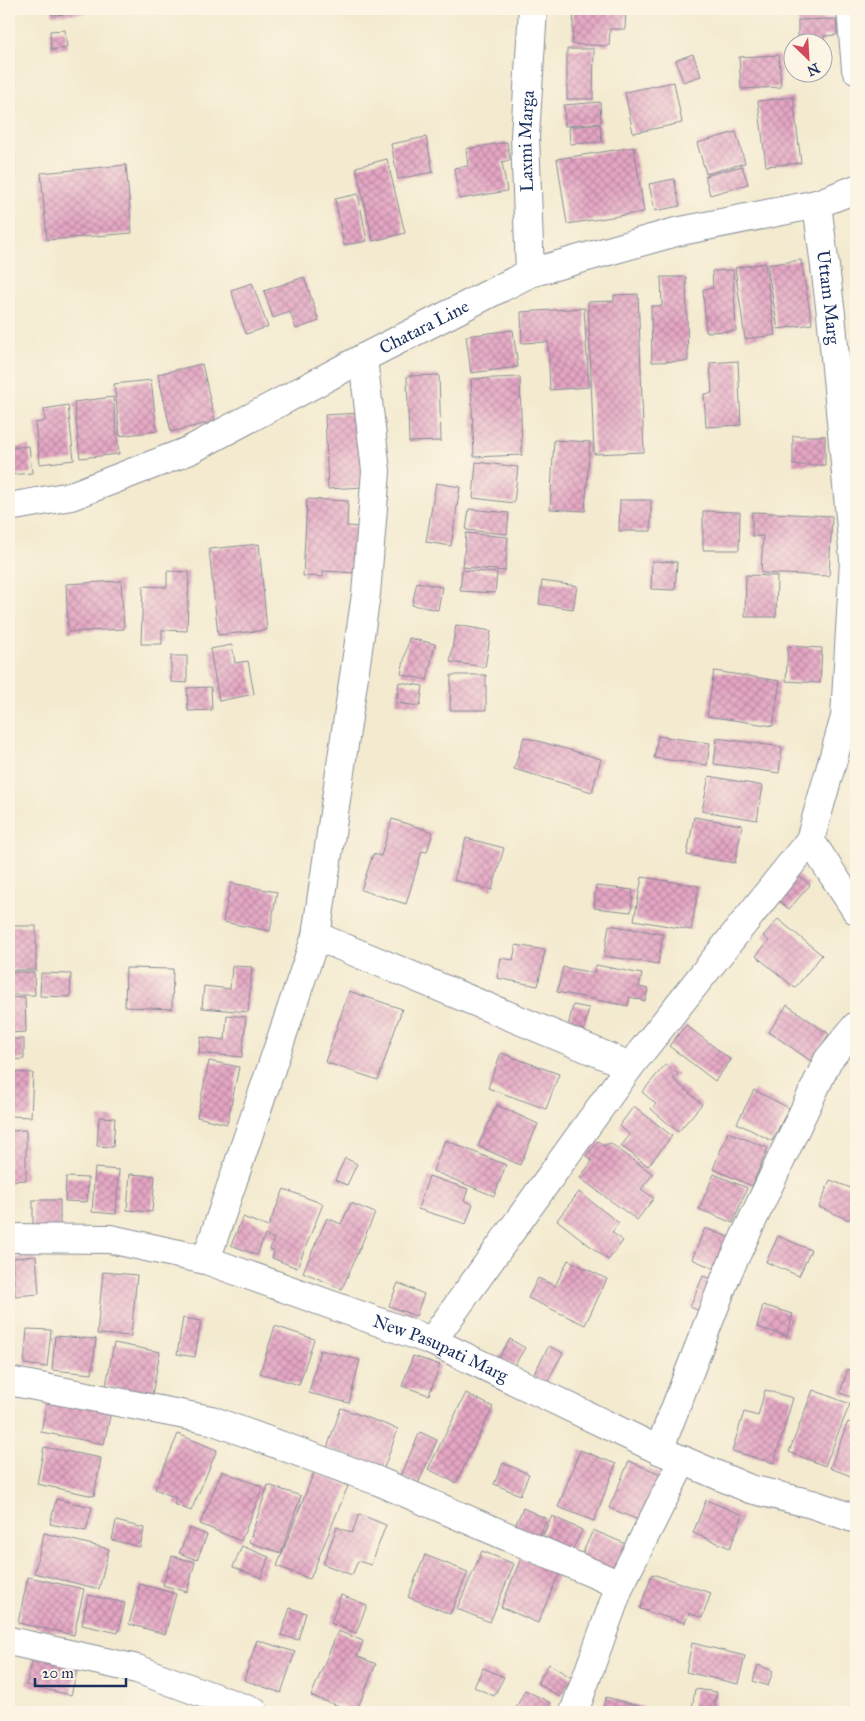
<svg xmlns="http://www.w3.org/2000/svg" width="865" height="1721" viewBox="0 0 865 1721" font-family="'IM FELL Great Primer',serif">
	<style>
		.building { fill: url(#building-cross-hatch) }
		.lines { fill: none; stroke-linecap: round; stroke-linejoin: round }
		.minor-casing { stroke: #878c96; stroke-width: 30 }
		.minor { stroke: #fff; stroke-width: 28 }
		.labels { text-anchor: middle; stroke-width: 5; stroke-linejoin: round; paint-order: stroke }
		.street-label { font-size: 18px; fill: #1b2f5e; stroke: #fcf5e5 }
	</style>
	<defs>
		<pattern id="building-cross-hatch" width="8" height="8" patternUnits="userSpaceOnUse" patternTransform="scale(1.25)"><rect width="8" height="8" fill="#e5a6c4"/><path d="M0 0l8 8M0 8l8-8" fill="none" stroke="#b988a2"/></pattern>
	</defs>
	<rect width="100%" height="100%" fill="#fcf5e5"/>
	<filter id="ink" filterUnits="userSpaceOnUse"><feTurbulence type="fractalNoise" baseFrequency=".02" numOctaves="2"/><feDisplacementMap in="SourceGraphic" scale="10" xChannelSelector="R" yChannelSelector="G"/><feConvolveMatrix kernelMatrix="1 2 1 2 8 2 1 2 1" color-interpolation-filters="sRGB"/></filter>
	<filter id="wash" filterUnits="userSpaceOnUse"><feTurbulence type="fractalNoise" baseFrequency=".0096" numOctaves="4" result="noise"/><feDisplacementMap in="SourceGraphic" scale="20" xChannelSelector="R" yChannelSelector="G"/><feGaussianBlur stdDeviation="1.12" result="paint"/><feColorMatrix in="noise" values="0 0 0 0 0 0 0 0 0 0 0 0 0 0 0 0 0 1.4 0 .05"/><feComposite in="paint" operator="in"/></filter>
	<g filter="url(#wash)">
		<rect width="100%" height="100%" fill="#f3eacf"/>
		<g id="blocks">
			<!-- building -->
			<g class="building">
				<polygon points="52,9 87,9 87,13 52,15"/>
				<polygon points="574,9 626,9 625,29 610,29 609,46 572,44"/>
				<polygon points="836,19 837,35 824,36 824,42 798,42 798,20"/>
				<polygon points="65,30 67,48 51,50 50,31"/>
				<polygon points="567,49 594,49 593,99 567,99"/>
				<polygon points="693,54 701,76 683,82 676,60"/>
				<polygon points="779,55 781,87 741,89 739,57"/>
				<polygon points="674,82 682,123 633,133 625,92"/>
				<polygon points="793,97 801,163 766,166 758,101"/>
				<polygon points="600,102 601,123 565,126 564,105"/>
				<polygon points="600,124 602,142 570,144 569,127"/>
				<polygon points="736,132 745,163 706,174 697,143"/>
				<polygon points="426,137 433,172 398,179 391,144"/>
				<polygon points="507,142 510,160 502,162 507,191 459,199 454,168 468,166 466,149"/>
				<polygon points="634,147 644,212 567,224 557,159"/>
				<polygon points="387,159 405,233 373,241 356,167"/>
				<polygon points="126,165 132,233 47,240 41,173"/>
				<polygon points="742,166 748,184 710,195 705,176"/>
				<polygon points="674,179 680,206 655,211 649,184"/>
				<polygon points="358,194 367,241 344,245 335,199"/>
				<polygon points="801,260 812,324 778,329 767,265"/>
				<polygon points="765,263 775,335 745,339 735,268"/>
				<polygon points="733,270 736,331 706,332 703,289 713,288 712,271"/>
				<polygon points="304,277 319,321 296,329 290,312 273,318 264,291"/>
				<polygon points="661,277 686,277 688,361 652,362 651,306 662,306"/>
				<polygon points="252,283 268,327 246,334 231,290"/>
				<polygon points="638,294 644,452 594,454 588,302 614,301 614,295"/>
				<polygon points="584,308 589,387 550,390 548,342 522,343 521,312"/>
				<polygon points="513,330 518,367 471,373 466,336"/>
				<polygon points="738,361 741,425 706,427 704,394 712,393 710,363"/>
				<polygon points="202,364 215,421 171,432 158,374"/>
				<polygon points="439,375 441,441 409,442 407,376"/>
				<polygon points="520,377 522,455 474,457 471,379"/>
				<polygon points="151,380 157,431 120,436 114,384"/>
				<polygon points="113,397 119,454 80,458 74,402"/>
				<polygon points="68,405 74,460 40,464 35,423 45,421 44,409"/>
				<polygon points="361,413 364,487 328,489 325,415"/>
				<rect x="793" y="436" width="32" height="29"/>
				<polygon points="554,440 590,442 585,511 550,509"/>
				<polygon points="29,446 32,473 9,475 9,448"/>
				<polygon points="476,462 518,467 514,503 473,498"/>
				<polygon points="436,483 460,487 451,546 426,542"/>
				<polygon points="307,499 348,501 347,526 360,527 357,573 323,571 323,577 303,576"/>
				<polygon points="620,500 651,500 651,531 619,531"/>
				<polygon points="469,509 509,513 507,534 466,530"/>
				<polygon points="703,511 740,512 739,550 703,550"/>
				<polygon points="752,512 832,516 829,576 761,573 763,536 752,536"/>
				<polygon points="466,533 508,537 505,571 463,567"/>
				<polygon points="259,544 267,630 218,635 209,549"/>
				<polygon points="652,561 677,562 675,590 651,589"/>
				<polygon points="462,570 497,573 495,593 460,591"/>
				<polygon points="167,571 189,572 187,631 162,630 162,644 141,644 143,586 167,587"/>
				<polygon points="746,575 777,576 776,617 745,617"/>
				<polygon points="121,581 124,629 68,632 66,584"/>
				<polygon points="542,581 577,586 573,609 539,604"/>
				<polygon points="417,582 442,587 438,610 412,605"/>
				<polygon points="456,625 491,631 485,667 450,662"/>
				<polygon points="409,638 435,644 427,680 401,674"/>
				<polygon points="232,645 235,663 248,661 254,694 219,701 210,649"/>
				<polygon points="788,646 822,648 820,683 786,681"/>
				<polygon points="171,656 187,656 187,683 171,682"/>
				<polygon points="714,671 780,681 773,726 707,716"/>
				<polygon points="451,675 486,675 486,710 450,710"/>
				<polygon points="399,682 423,686 420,706 396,703"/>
				<polygon points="211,687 212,710 188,711 187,688"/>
				<polygon points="658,736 710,743 707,765 654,758"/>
				<polygon points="524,737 601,759 592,792 514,769"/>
				<polygon points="717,738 782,747 779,773 714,764"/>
				<polygon points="709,776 763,786 757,820 702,811"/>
				<polygon points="694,817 742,825 735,863 687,855"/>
				<polygon points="392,819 433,832 427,852 422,851 406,904 361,890 373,854 381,856"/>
				<polygon points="466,838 504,848 492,890 454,880"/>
				<polygon points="795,873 810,885 789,909 774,897"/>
				<polygon points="642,877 699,886 691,930 634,920"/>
				<polygon points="231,883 277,892 270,931 223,922"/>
				<polygon points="596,886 633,890 631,912 594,908"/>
				<polygon points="778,919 822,955 795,988 756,956 769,941 763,936"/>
				<polygon points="609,925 663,934 658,964 604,956"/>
				<rect x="9" y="926" width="27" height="44"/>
				<polygon points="516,945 545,950 538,986 497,978 501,958 513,960"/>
				<polygon points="596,965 642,974 639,987 648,989 645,1001 630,997 628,1006 557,992 563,967 594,973"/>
				<polygon points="232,966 252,967 248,1012 202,1008 204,986 230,989"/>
				<polygon points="126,968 173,969 172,1009 125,1007"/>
				<polygon points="9,972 34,972 35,995 9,995"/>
				<polygon points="41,973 71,974 70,997 40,996"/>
				<polygon points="349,991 402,1009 378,1080 325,1062"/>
				<polygon points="25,997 26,1032 9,1033 9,998"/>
				<polygon points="573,1005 589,1008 584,1030 568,1027"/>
				<polygon points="787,1005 829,1034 811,1061 769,1032"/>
				<polygon points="227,1015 246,1017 242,1057 199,1053 201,1037 225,1040"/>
				<polygon points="686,1025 731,1060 715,1081 669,1046"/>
				<polygon points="9,1039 24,1039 24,1059 9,1060"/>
				<polygon points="501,1053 559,1074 546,1109 488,1088"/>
				<polygon points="209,1061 239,1067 227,1124 197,1117"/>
				<polygon points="666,1064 678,1074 673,1079 702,1104 678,1132 651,1109 656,1104 642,1092"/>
				<polygon points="9,1072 33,1073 31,1117 9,1116"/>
				<polygon points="754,1090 789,1108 772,1141 737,1123"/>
				<polygon points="497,1105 538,1124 520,1165 478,1146"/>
				<polygon points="634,1106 672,1136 648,1166 621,1146 630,1135 619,1126"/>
				<polygon points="99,1117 115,1118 113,1147 97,1146"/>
				<polygon points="26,1130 26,1180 9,1181 9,1131"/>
				<polygon points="728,1132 768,1148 752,1186 713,1169"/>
				<polygon points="445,1140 506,1165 494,1196 433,1171"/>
				<polygon points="598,1141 604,1146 610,1143 653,1174 641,1189 654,1198 637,1220 580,1178 592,1161 586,1156"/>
				<polygon points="345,1158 357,1164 347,1185 335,1180"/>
				<polygon points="95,1168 119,1170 116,1214 92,1212"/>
				<polygon points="130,1174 155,1176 152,1212 127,1210"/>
				<polygon points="714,1174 747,1188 733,1223 699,1209"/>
				<polygon points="429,1176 468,1189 464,1201 473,1204 466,1224 418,1209"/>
				<polygon points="66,1177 88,1178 87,1202 65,1201"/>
				<polygon points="830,1180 856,1190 856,1201 849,1220 819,1207"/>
				<polygon points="284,1189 323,1204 297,1268 272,1258 274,1251 270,1249 274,1239 265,1235 257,1255 231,1245 243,1217 268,1227"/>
				<polygon points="579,1192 619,1223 612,1232 623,1241 608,1260 557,1220"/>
				<rect x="33" y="1200" width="27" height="32"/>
				<polygon points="351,1203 375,1213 342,1289 303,1272 327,1218 341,1224"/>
				<polygon points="856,1212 856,1224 852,1222"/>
				<polygon points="705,1228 731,1238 717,1270 692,1259"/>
				<polygon points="778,1236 811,1250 799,1276 766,1262"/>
				<polygon points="36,1256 39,1294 15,1296 12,1258"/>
				<polygon points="568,1260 607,1279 585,1325 528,1298 538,1278 555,1286"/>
				<polygon points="103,1272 137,1275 131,1336 97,1334"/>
				<polygon points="703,1276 718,1282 705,1313 690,1307"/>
				<polygon points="398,1283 424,1294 416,1316 389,1306"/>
				<polygon points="763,1305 793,1314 787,1336 757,1327"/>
				<polygon points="183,1318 201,1321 195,1357 177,1354"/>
				<polygon points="275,1326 314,1339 299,1385 260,1373"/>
				<polygon points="27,1329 51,1330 47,1367 24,1364"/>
				<polygon points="55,1336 96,1339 92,1374 52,1370"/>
				<polygon points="510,1339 525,1348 514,1366 499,1357"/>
				<polygon points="114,1343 160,1352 152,1395 106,1386"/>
				<polygon points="549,1346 563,1353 547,1382 533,1375"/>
				<polygon points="320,1350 360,1360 349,1403 309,1393"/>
				<polygon points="413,1356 440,1365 429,1395 402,1386"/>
				<polygon points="848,1369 856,1372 854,1398 840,1393"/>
				<polygon points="765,1390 793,1398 774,1463 732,1451 744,1412 758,1416"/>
				<polygon points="813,1390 850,1404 825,1466 789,1452"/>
				<polygon points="466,1393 493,1407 456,1483 428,1469"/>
				<polygon points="48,1395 112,1407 104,1444 41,1432"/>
				<polygon points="341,1408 398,1429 384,1468 327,1448"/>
				<polygon points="848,1422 856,1425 856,1478 830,1468"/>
				<polygon points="420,1432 437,1440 418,1484 400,1476"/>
				<polygon points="178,1434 217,1450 191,1511 174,1504 176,1498 155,1489"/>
				<polygon points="44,1447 101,1458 94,1496 37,1484"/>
				<polygon points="580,1450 616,1464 594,1521 558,1507"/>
				<polygon points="629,1461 670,1478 651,1525 609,1508"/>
				<polygon points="503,1463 529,1474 520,1495 494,1484"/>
				<polygon points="222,1471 263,1487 241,1541 200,1524"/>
				<polygon points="314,1472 348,1486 310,1579 277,1566"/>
				<polygon points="268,1485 301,1496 281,1553 249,1542"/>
				<polygon points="56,1499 92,1507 86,1531 50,1524"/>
				<polygon points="706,1500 743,1515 730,1548 693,1533"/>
				<polygon points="523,1508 547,1519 538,1539 514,1528"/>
				<polygon points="359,1514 386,1525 371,1565 358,1561 352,1575 323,1564 337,1527 352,1533"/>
				<polygon points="552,1516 582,1530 571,1553 541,1539"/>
				<polygon points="116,1521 144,1528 140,1547 112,1540"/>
				<polygon points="190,1528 207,1535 197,1560 179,1553"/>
				<polygon points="593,1530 633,1547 621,1576 580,1559"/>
				<polygon points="44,1533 109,1549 99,1589 34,1573"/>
				<polygon points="242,1546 269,1557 261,1578 233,1567"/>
				<polygon points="482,1551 514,1564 490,1622 457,1609"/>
				<polygon points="425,1555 468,1572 450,1614 408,1597"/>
				<polygon points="172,1556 195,1562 187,1592 163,1585"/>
				<polygon points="521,1558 559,1573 538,1623 501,1607"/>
				<polygon points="652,1574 711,1593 702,1618 689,1613 685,1623 640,1609"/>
				<polygon points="28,1577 84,1589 74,1635 18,1623"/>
				<polygon points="140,1584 176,1594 165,1634 129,1624"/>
				<polygon points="88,1595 125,1603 118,1633 82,1625"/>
				<polygon points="341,1595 367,1605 356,1633 331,1623"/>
				<polygon points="290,1608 306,1613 298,1640 281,1635"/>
				<polygon points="338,1631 363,1641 357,1656 376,1664 356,1712 311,1696"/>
				<polygon points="257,1640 295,1652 281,1693 244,1680"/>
				<polygon points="692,1643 745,1656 738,1684 686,1672"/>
				<polygon points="35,1652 79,1663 71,1695 26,1685"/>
				<polygon points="549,1664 572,1678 560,1697 537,1683"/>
				<polygon points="758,1665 773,1671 768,1686 753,1681"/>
				<polygon points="483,1668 504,1677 494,1696 474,1687"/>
				<polygon points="695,1689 717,1692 713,1712 692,1709"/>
				<polygon points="525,1690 551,1703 547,1712 514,1712"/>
				<polygon points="606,1697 650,1709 649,1712 601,1712"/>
			</g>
		</g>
	</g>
	<g filter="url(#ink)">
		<use href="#blocks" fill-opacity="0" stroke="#878c96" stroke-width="1"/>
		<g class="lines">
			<defs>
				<g id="minor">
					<polyline points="851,9 856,69"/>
					<path id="s1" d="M817,204l14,110 23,246 -9,157 -35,123 46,70"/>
					<path id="s2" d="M530,273l-5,-137 8,-127"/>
					<path id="s3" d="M9,507l62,-11 117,-45 175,-93 167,-85 146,-41 141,-28 39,-15"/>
					<polyline points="316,936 630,1066"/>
					<path id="s4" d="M9,1238l101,1 96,21 226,81 227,109 91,39 62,15 44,15"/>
					<polyline points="206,1260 316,936 366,594 376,471 363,358"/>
					<polyline points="432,1341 630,1066 810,840"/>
					<polyline points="9,1381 211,1420 378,1481 620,1585"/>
					<polyline points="659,1450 728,1272 828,1060 856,1026"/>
					<polyline points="9,1641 137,1669 254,1712"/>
					<polyline points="574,1712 620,1585 683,1460"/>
				</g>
			</defs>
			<!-- minor casing -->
			<use href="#minor" class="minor-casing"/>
			<!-- minor -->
			<use href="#minor" class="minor"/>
		</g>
	</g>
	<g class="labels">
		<!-- street labels -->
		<g class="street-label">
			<text dy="6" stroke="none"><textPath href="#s2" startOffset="132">Laxmi Marga</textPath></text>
			<text dy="6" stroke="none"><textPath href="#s1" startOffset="94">Uttam Marg</textPath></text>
			<text dy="6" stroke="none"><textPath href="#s3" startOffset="455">Chatara Line</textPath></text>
			<text dy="6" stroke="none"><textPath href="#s4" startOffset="450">New Pasupati Marg</textPath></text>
		</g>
	</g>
	<!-- margin -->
	<rect width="865" height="1721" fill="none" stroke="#fcf5e5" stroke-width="30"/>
	<!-- north arrow -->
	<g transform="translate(808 58) rotate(155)"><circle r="24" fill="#fcf5e5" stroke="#a2a6af"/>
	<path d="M0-4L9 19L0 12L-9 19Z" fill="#d1495b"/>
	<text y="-8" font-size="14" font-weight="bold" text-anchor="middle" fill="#1b2f5e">N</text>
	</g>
	<!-- scale -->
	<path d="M35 1678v8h91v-8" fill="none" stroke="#1b2f5e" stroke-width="2.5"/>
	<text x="42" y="1678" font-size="15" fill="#1b2f5e" stroke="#fcf5e5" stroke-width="4" paint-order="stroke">20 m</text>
</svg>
